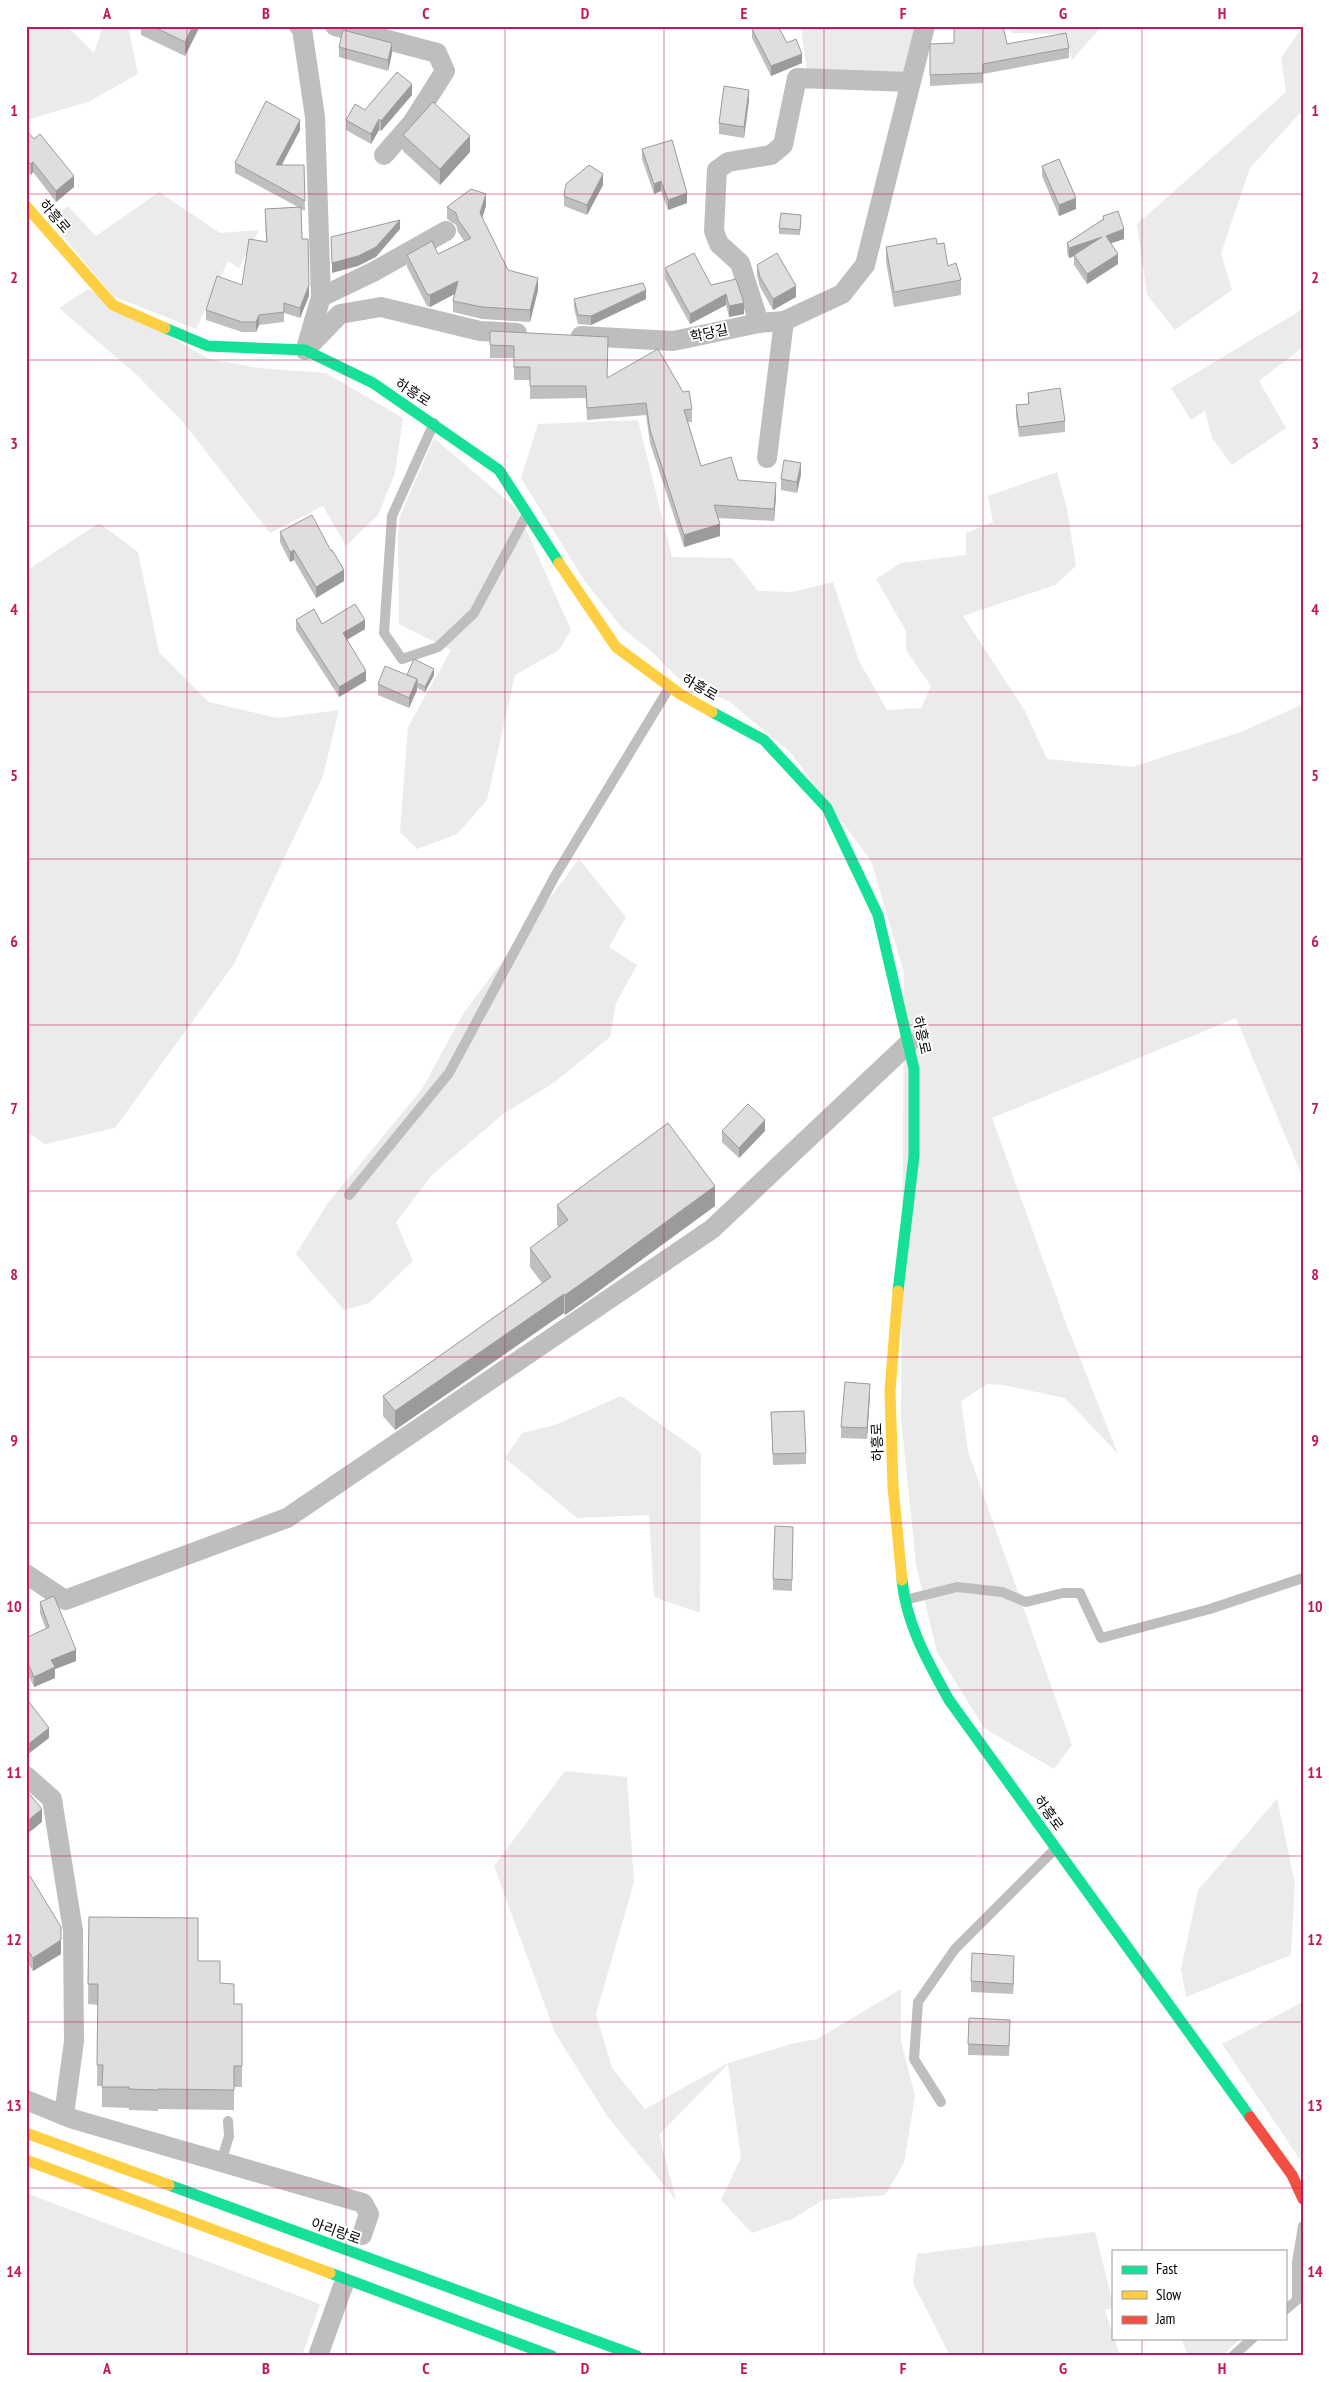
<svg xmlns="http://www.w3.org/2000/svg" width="1329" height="2382" viewBox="0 0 1329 2382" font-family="'PT Sans Narrow','Noto Sans KR',sans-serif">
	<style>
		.green { fill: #ebebeb }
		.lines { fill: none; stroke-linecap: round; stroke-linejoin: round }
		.lane { stroke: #bebebe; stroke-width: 10 }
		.street { stroke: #bebebe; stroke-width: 20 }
		.fast { stroke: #16e098; stroke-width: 11 }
		.slow { stroke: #ffcf43; stroke-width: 11 }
		.jam { stroke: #f24e42; stroke-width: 11 }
		.wall { fill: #bfbfbf }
		.shaded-wall { fill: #9b9b9b }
		.building { fill: #dedede; stroke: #9b9b9b }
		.grid { fill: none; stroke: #c2185b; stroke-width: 1; stroke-opacity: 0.55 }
		.labels { text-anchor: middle; stroke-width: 4; stroke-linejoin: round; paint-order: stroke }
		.street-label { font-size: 14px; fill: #000; stroke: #fff }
		.neatline { fill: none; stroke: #c2185b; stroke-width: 2 }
		.grid-label { font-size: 16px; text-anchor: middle; font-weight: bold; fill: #c2185b }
	</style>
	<rect width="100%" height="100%" fill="#fff"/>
	<!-- green -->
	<g class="green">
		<polygon points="26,26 64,26 74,33 94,53 103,26 128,26 138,74 88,102 26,120"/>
		<polygon points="801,26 916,26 905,75 807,72"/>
		<polygon points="1011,26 1102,26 1072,60 1064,34 1011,33"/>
		<polygon points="1303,26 1303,115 1300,113 1250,168 1221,253 1232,290 1175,330 1147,295 1137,224 1286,92 1281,58"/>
		<polygon points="159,192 220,233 259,230 239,268 228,261 196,329 113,296 49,219 68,206 96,236"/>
		<polygon points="88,289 209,359 259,368 326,373 403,418 395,473 378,515 346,546 323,506 270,533 182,421 138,376 59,308"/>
		<polygon points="1303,309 1303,347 1259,381 1286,428 1232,465 1212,438 1205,411 1191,420 1171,388"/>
		<polygon points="638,420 672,557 732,558 758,591 792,592 833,582 859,661 887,710 921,708 931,686 906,650 906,631 876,579 901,563 966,555 966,533 993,522 988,496 1057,472 1067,509 1076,566 1055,585 963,616 1025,711 1047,759 1132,767 1241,732 1303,704 1303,1178 1236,1018 992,1118 1067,1326 1118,1454 1065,1398 1003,1385 987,1384 961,1401 968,1451 1072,1745 1054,1769 984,1728 937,1652 916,1565 901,1417 904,973 871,861 791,753 730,702 678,678 651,651 623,629 584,580 521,478 538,424"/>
		<polygon points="434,438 517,509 571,630 559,650 515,675 487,800 457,834 417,849 400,832 408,727 451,650 399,624 398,536 400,516"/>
		<polygon points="99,523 138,552 159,652 209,702 277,718 339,710 323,776 234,964 115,1128 45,1144 26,1131 26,571"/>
		<polygon points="579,859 626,917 609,947 637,965 616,1003 610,1037 555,1082 503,1114 432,1175 396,1222 413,1261 369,1303 344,1310 296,1254 328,1203 422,1089 463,1014"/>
		<polygon points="621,1396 701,1453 700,1613 654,1597 649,1515 577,1518 505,1458 522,1433 555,1425"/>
		<polygon points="565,1771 627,1777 634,1882 596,2014 612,2068 645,2109 728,2063 791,2044 817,2039 901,1989 901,2041 915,2096 904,2163 885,2195 823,2200 792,2219 752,2233 721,2200 741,2158 728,2064 659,2135 676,2200 608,2117 555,2033 494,1866"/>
		<polygon points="1277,1799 1295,1883 1291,1955 1186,1997 1181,1969 1198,1890"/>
		<polygon points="1303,2002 1303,2164 1222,2044"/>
		<polygon points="26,2193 320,2304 302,2356 26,2356"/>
		<polygon points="1095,2232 1113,2303 1113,2308 1105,2310 1120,2356 950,2356 913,2283 917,2254"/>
		<polygon points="1181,2338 1241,2338 1222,2356 1188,2356"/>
	</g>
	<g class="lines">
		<!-- lane -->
		<g class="lane">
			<polyline points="434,423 392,516 384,633 402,659 438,647 474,613 526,516"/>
			<polyline points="349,1195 449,1073 555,876 669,688"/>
			<polyline points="905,1600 957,1587 1002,1592 1026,1602 1063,1593 1080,1593 1101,1638 1210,1609 1303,1578"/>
			<polyline points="941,2102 914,2059 918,2002 955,1949 1055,1849"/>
			<polyline points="221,2162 229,2136 228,2121"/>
			<polyline points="1285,2310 1297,2300 1297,2262 1303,2226"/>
			<polyline points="1233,2356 1253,2338"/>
		</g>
		<!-- street -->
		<g class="street">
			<polyline points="299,26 302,29 315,117 321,297 307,345"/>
			<polyline points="335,26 437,53 445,71 412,123 384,155"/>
			<polyline points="321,297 373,272 446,231"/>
			<polyline points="759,323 740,263 719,244 714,231 717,170 728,162 771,155 783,145 797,78 910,82"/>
			<polyline points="581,336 673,341 759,323 784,321 842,294 865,265 925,26"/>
			<polyline points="305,350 340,314 381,307 480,331 517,333"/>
			<polyline points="767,458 784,321"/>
			<polyline points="26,1574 65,1600 287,1518 712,1229 909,1043"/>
			<polyline points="26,1776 52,1799 73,1931 74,2041 64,2115"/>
			<polyline points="26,2100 73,2119 363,2203 369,2214 362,2235"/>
			<polyline points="318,2356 343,2286"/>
		</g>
		<!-- fast -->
		<g class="fast">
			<polyline points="165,328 208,346 305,350 373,383 499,470 559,563"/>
			<polyline points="712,712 764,740 827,808 878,915 914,1069 914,1156 898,1291"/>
			<path d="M902,1580c4,44 26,82 47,120l301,417"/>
			<polyline points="169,2185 637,2356"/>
			<polyline points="330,2273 552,2356"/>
		</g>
		<!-- slow -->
		<g class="slow">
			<polyline points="26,206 113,305 165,328"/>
			<polyline points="559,563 616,647 680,694 712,712"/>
			<polyline points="898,1291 890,1391 893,1487 902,1580"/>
			<polyline points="26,2133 169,2185"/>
			<polyline points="26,2160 330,2273"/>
		</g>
		<!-- jam -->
		<polyline class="jam" points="1250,2117 1292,2175 1303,2199"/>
	</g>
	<!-- wall -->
	<g class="wall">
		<polygon points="141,26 200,26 185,56 141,35"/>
		<polygon points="754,26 778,26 787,43 802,63 771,76 752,38 752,29 755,28"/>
		<polygon points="984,27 1007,44 1069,48 1069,58 983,74 983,83 930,86 930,44 954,43"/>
		<polygon points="339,47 392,53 388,71 339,57"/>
		<polygon points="412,95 381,131 379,130 371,144 346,130 346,120 365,110"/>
		<polygon points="749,100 744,138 719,134 719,123"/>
		<polygon points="26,130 74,187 56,202 33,172 31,175 26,170"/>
		<polygon points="300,130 282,165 304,165 305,211 301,209 302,239 309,296 300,318 284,313 284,322 259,325 256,332 242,332 206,320 206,310 242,285 266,242 265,209 298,207 235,173 235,163"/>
		<polygon points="403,135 470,152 440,185 403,151"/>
		<polygon points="642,149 687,203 668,210 661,191 654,194 642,159"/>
		<polygon points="1042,166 1076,209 1059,216 1042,176"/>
		<polygon points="603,185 587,215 564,206 564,196"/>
		<polygon points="486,206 482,218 508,270 538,290 530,322 482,319 453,312 453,301 455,294 430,307 427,306 407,267 407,255 438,254 464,241 458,232 456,225 447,219 447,207"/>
		<polygon points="801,215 800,235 779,234 779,228"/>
		<polygon points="1103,216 1124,239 1111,243 1118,264 1087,284 1074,265 1074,256 1069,258 1067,253 1067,243 1103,219"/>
		<polygon points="937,244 948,266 961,280 961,295 894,307 886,262 886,247"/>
		<polygon points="757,265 796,297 773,310 760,287 757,276"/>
		<polygon points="665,268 711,285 744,303 744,314 729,317 726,305 690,324 665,279"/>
		<polygon points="574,299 646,299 591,325 578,324 574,308"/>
		<polygon points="490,331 608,378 692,409 692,422 688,422 701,466 776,496 774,521 718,518 720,536 684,547 650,443 646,415 587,420 586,398 530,399 530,380 514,380 514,358 490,358"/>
		<polygon points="1028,393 1065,421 1065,432 1019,437 1016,416 1016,405 1028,404"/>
		<polygon points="801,474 797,493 781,490 781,479"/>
		<polygon points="280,532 344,581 316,598 294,560 290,562 280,542"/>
		<polygon points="296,620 365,629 347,640 366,681 339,697 296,630"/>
		<polygon points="407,675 434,675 425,692 417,688 417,690 409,708 378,695 378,684"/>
		<polygon points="722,1131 765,1131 739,1158 722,1142"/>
		<polygon points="557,1205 715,1206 592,1296 565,1315 564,1313 395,1430 383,1416 383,1396 542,1283 530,1267 530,1248 559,1227 557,1225"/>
		<polygon points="870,1395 867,1439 841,1438 841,1427"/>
		<polygon points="771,1412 806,1453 806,1464 773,1465"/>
		<polygon points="793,1527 792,1591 773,1590 773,1579"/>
		<polygon points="40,1602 76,1661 55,1669 55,1678 34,1687 26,1670 26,1638 46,1629 40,1613"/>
		<polygon points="26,1877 61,1954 33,1971 26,1960"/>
		<polygon points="89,1917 198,1961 220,1983 234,2004 242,2004 242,2087 234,2087 234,2110 158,2109 158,2111 129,2110 129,2108 102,2107 102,2086 97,2086 98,2005 88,2004"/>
		<polygon points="1014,1967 1013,1994 971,1992 971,1981"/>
		<polygon points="1010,2031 1009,2056 968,2055 968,2044"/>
	</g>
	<!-- shaded-wall -->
	<g class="shaded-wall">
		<polygon points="193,26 200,26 185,56 185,42"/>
		<polygon points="392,43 392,53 388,71 388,60"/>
		<polygon points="802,54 802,63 771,76 771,66"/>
		<polygon points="412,84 412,95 381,131 381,121"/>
		<polygon points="749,90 749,100 744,138 744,127"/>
		<polygon points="379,119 379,130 371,144 371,134"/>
		<polygon points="300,120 300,130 276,175 276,165"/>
		<polygon points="470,136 470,152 440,185 440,169"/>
		<polygon points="33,162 33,172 31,175 31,164"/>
		<polygon points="603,174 603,185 587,215 587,205"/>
		<polygon points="74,176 74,187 56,202 56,191"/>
		<polygon points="661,181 661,191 654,194 654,184"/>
		<polygon points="687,193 687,203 668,210 668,200"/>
		<polygon points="486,194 486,206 480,225 480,213"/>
		<polygon points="1076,198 1076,209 1059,216 1059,205"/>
		<polygon points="400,220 400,229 376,257 358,266 332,273 332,263"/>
		<polygon points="1124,229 1124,239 1106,245 1106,236"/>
		<polygon points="1102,237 1102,246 1069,258 1069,248"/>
		<polygon points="1118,254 1118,264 1087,284 1087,274"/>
		<polygon points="538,278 538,290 530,322 530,310"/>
		<polygon points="458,281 458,292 430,307 430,295"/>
		<polygon points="309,285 309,296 300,318 300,308"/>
		<polygon points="796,286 796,297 773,310 773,299"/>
		<polygon points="646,290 646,299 591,325 591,316"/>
		<polygon points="726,294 726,305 690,324 690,314"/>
		<polygon points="744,303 744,314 729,317 729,306"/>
		<polygon points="259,315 259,325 256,332 256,322"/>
		<polygon points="801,463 801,474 797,493 797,482"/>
		<polygon points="776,483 776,496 774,521 774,509"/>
		<polygon points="720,524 720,536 684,547 684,535"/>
		<polygon points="294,550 294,560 290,562 290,552"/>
		<polygon points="344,570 344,581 316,598 316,587"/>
		<polygon points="365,620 365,629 343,642 343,633"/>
		<polygon points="434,669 434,675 425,692 425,687"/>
		<polygon points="366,671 366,681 339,697 339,687"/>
		<polygon points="417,679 417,690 409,708 409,698"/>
		<polygon points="765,1120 765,1131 739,1158 739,1148"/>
		<polygon points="715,1186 715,1206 592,1296 565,1315 565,1295"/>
		<polygon points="564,1294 564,1313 395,1430 395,1411"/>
		<polygon points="870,1384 870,1395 867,1439 867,1428"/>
		<polygon points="76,1650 76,1661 55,1669 55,1678 34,1687 34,1677 51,1660"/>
		<polygon points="49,1728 49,1738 27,1755 27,1745"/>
		<polygon points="42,1809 42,1822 26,1835 26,1822"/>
		<polygon points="61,1940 61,1954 33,1971 33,1958"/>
		<polygon points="1014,1956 1014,1967 1013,1994 1013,1984"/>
	</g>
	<!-- building -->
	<g class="building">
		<polygon points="152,26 193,26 185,42"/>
		<polygon points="758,26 778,26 787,43 796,39 802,54 771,66 752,29"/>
		<polygon points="954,26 984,26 984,27 988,26 1003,26 1007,44 1066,33 1069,48 983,64 983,73 930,75 930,44 954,43"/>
		<polygon points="343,30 392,43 388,60 339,47"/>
		<polygon points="397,72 412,84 381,121 379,119 371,134 346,120 355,104 365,110"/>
		<polygon points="724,86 749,90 744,127 719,123"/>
		<polygon points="266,101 300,120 276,165 304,165 305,201 235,163"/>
		<polygon points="433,102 470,136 440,169 403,135"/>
		<polygon points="26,130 34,139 40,134 74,176 56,191 33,162 31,164 26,159"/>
		<polygon points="672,140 687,193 668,200 661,181 654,184 642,149"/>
		<polygon points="1059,159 1076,198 1059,205 1042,166"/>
		<polygon points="589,165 603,174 587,205 564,196 566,184"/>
		<polygon points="471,189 486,194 480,213 508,270 538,278 530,310 482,307 453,301 458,281 430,295 427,294 407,255 432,241 438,254 471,238 458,220 456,213 447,207"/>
		<polygon points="301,207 302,239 308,239 309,285 300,308 284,303 284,312 259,315 256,322 242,322 206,310 217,276 242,285 249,239 267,242 265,209"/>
		<polygon points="1118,211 1124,229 1106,236 1118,254 1087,274 1074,255 1102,237 1069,248 1067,243 1104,219 1103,216"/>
		<polygon points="781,213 801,215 800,230 779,228"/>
		<polygon points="400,220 376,247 358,256 332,263 331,237"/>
		<polygon points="936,238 937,244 944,243 948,266 956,263 961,280 894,292 886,247"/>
		<polygon points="694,253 711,285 736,279 744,303 729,306 726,294 690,314 665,268"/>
		<polygon points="777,253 796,286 773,299 760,277 757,265"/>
		<polygon points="643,283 646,290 591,316 578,315 574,299"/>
		<polygon points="490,331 608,337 607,378 658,349 683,392 689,391 692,409 684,410 701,466 731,457 738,480 776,483 774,509 714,505 720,524 684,535 650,430 646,403 587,408 586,386 530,386 530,367 514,367 514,346 490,345"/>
		<polygon points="1060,388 1065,421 1019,427 1016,405 1029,404 1028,393"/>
		<polygon points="784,460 801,463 797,482 781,479"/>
		<polygon points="312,515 331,551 332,550 344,570 316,587 294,550 290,552 280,532"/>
		<polygon points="355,604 365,620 343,633 366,671 339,687 296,620 314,609 322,624"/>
		<polygon points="414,659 434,669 425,687 417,683 417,679 407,675"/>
		<polygon points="385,666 417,679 409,698 378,684"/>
		<polygon points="748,1104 765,1120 739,1148 722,1131"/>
		<polygon points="668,1123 715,1186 592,1276 565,1295 564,1294 395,1411 383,1396 551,1277 530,1248 568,1220 557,1205"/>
		<polygon points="845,1382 870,1384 867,1428 841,1427"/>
		<polygon points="804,1411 806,1453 773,1454 771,1412"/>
		<polygon points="775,1526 793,1527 792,1580 773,1579"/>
		<polygon points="54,1596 76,1650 51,1660 55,1667 34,1677 26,1659 26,1638 49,1627 40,1602"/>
		<polygon points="26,1698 49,1728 27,1745 26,1744"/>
		<polygon points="26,1790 42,1809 26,1822"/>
		<polygon points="30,1876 61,1927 61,1940 33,1958 26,1947 26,1877 27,1878"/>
		<polygon points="89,1917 198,1918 198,1961 220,1961 220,1983 234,1984 234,2004 242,2004 242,2066 234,2066 234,2090 158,2089 158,2090 129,2089 129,2087 102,2087 103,2065 97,2065 98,1984 88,1984"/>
		<polygon points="972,1953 1014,1956 1013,1984 971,1981"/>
		<polygon points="969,2018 1010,2020 1009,2046 968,2044"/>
	</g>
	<!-- grid -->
	<path class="grid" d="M187,26v2330M346,26v2330M505,26v2330M664,26v2330M824,26v2330M983,26v2330M1142,26v2225M26,194h1277M26,360h1277M26,526h1277M26,692h1277M26,859h1277M26,1025h1277M26,1191h1277M26,1357h1277M26,1523h1277M26,1690h1277M26,1856h1277M26,2022h1277M26,2188h1277M1142,2338v18"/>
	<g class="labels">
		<!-- street labels -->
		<g class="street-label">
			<text transform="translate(55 216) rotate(49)" y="5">하흥로</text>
			<text transform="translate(709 333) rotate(-12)" y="5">학당길</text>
			<text transform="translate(413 392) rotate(33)" y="5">하흥로</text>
			<text transform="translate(700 687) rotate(30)" y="5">하흥로</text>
			<text transform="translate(922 1035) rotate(77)" y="5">하흥로</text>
			<text transform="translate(877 1442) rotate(-92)" y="5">하흥로</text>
			<text transform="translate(1049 1813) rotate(54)" y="5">하흥로</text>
			<text transform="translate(336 2231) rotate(20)" y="5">아리랑로</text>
		</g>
	</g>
	<!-- border -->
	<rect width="1329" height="2382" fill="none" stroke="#ffffff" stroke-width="55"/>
	<!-- legend -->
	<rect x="1112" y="2250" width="175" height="90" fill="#ffffff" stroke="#999999"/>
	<rect x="1122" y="2266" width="25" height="8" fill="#16e098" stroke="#999999"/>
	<text x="1156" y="2274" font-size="15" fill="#000000">Fast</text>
	<rect x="1122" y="2291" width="25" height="8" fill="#ffcf43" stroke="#999999"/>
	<text x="1156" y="2300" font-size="15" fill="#000000">Slow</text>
	<rect x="1122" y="2316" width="25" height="8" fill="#f24e42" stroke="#999999"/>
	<text x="1156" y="2324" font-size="15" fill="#000000">Jam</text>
	<rect x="28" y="28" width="1274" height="2326" class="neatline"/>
	<g class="grid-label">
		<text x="107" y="19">A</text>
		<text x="266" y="19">B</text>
		<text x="426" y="19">C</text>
		<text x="585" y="19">D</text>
		<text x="744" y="19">E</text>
		<text x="903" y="19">F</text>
		<text x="1063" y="19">G</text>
		<text x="1222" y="19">H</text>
		<text x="14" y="116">1</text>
		<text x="1315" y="116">1</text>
		<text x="14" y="283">2</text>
		<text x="1315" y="283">2</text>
		<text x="14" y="449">3</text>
		<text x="1315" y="449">3</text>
		<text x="14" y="615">4</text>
		<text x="1315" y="615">4</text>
		<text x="14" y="781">5</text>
		<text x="1315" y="781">5</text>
		<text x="14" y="947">6</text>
		<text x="1315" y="947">6</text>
		<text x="14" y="1114">7</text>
		<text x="1315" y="1114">7</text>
		<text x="14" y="1280">8</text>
		<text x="1315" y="1280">8</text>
		<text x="14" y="1446">9</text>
		<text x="1315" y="1446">9</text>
		<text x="14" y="1612">10</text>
		<text x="1315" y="1612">10</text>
		<text x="14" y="1778">11</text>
		<text x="1315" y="1778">11</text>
		<text x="14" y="1945">12</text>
		<text x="1315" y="1945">12</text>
		<text x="14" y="2111">13</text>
		<text x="1315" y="2111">13</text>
		<text x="14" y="2277">14</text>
		<text x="1315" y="2277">14</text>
		<text x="107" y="2374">A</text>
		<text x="266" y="2374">B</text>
		<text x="426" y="2374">C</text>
		<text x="585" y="2374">D</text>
		<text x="744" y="2374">E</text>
		<text x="903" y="2374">F</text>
		<text x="1063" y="2374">G</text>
		<text x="1222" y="2374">H</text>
	</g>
</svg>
